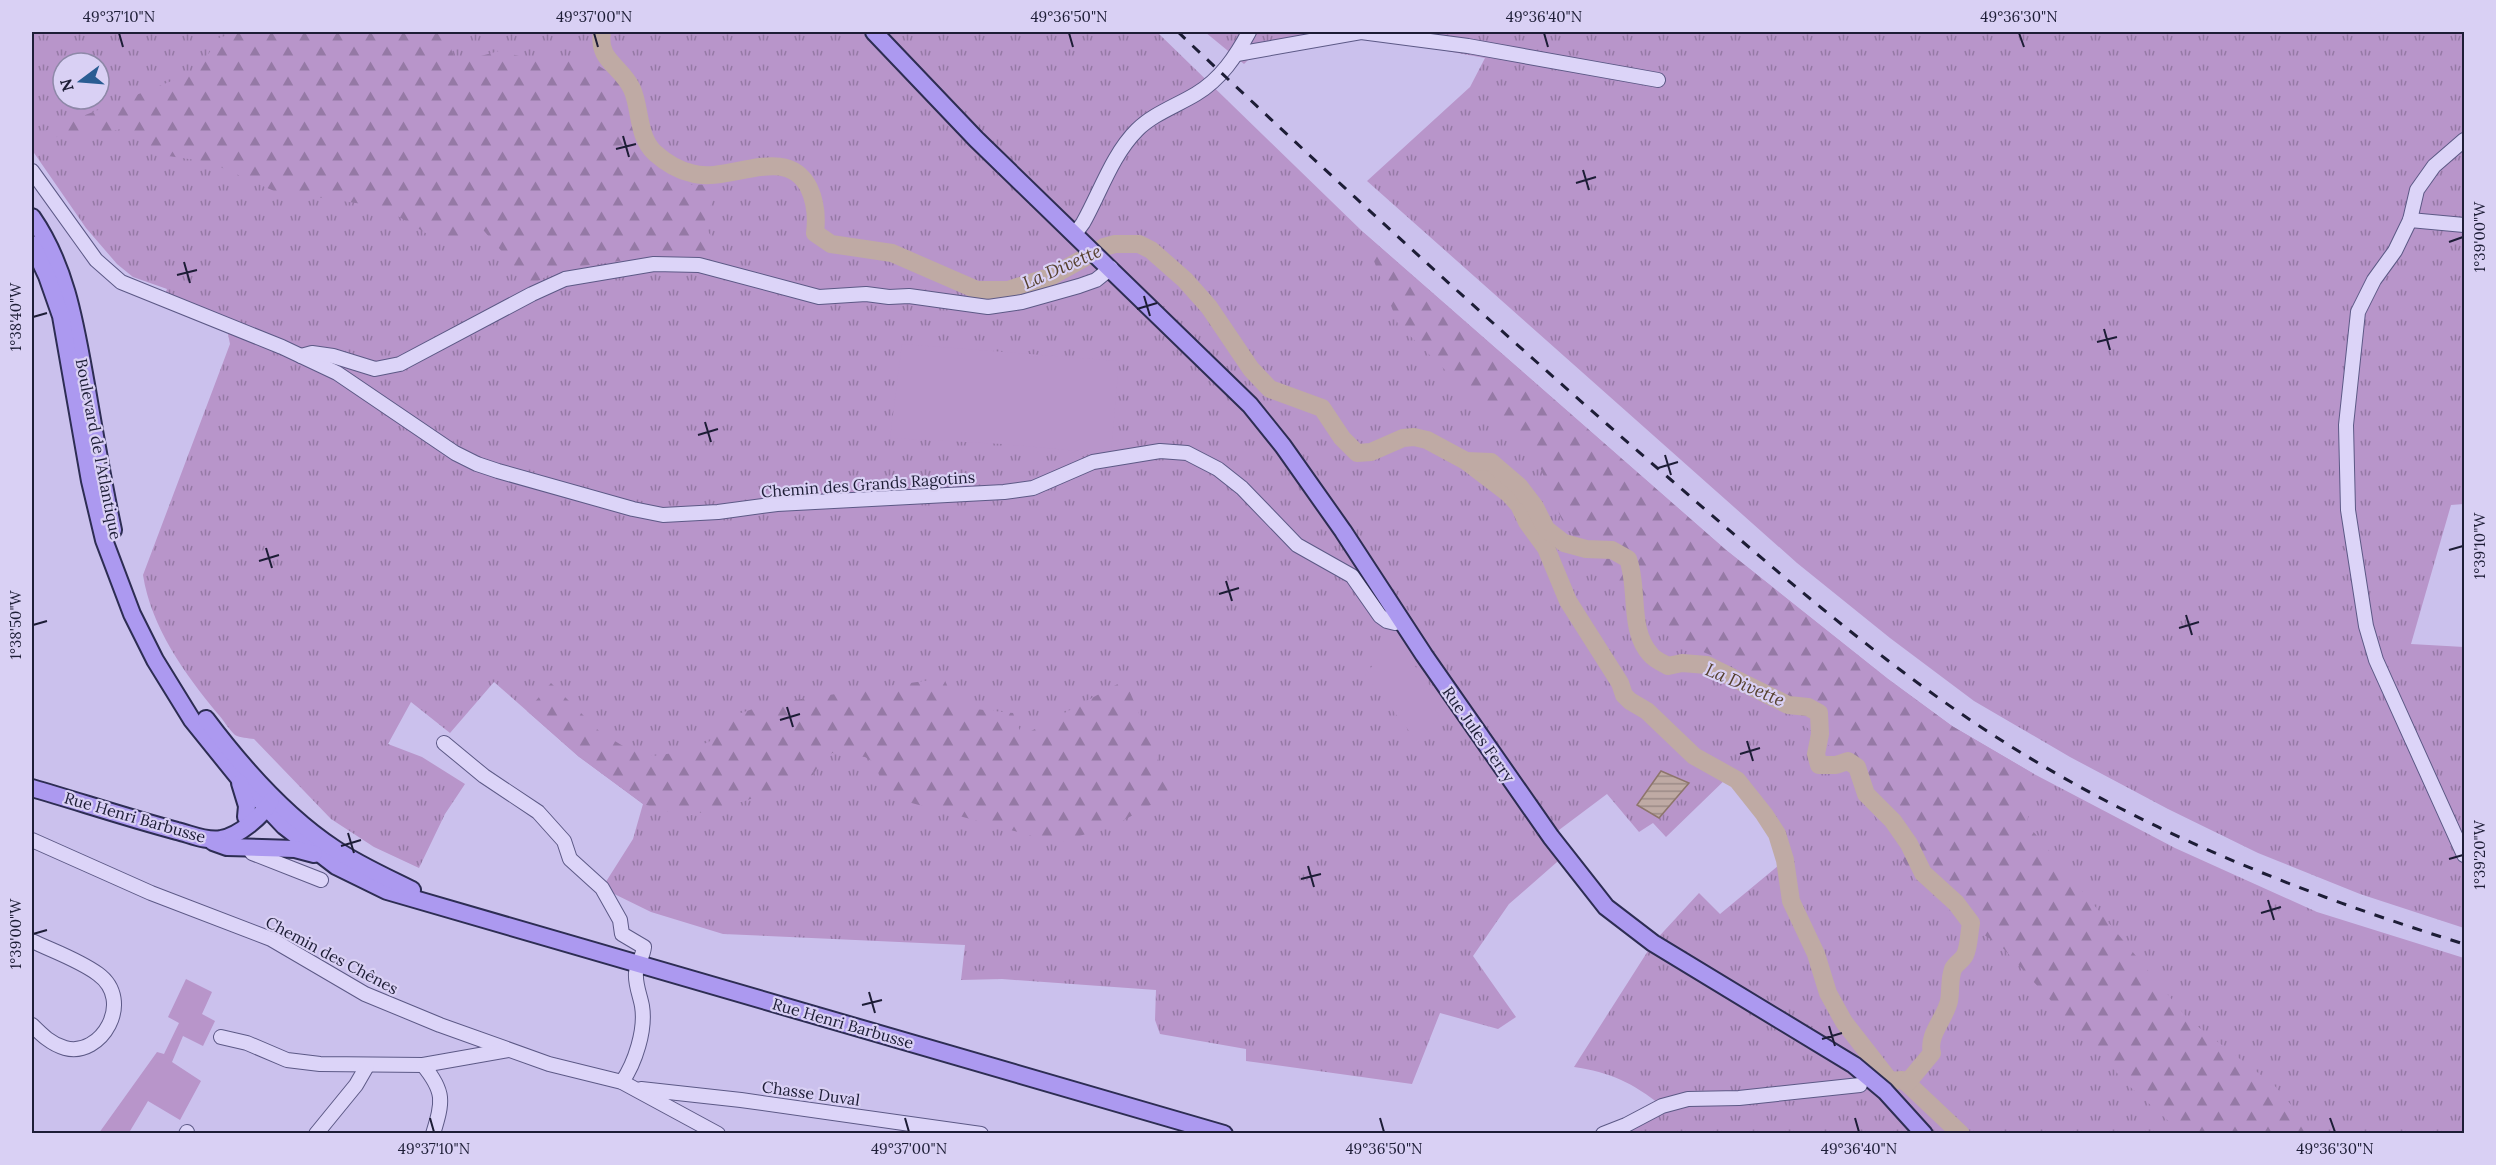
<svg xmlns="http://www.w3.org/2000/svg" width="2496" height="1165" viewBox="0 0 2496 1165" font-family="Lora,serif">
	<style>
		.grass { fill: url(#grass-tufts); fill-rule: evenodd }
		.forest { fill: url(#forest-firs) }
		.green { fill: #b895ca }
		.water { fill: url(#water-rules); stroke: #8d756b; stroke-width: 1.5 }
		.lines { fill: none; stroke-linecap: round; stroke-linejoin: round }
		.river { stroke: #bfaaa4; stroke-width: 18 }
		.minor-casing { stroke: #5c5986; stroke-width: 16 }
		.major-casing { stroke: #2d2d53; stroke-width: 20 }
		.minor { stroke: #dcd4f8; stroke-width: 14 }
		.major { stroke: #ac99f0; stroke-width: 16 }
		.rail { stroke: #1d1d36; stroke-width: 3; stroke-dasharray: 10 10; stroke-linecap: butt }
		.ticks { fill: none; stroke: #1d1d36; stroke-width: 2 }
		.labels { text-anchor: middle; stroke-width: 4.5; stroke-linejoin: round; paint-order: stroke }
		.street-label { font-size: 16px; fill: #1d1d36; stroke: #d9d0f4 }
		.water-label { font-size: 18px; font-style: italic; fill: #55402d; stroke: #d9d0f4 }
		.neatline { fill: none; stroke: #1d1d36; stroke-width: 2 }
		.ticks-label { font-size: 15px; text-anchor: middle; fill: #1d1d36 }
	</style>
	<defs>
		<pattern id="grass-tufts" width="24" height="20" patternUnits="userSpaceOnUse" patternTransform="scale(1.5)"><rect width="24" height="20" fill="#b895ca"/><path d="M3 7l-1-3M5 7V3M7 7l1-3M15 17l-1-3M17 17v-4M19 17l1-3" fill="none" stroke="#9579a5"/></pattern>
		<pattern id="forest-firs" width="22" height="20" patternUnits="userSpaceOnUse" patternTransform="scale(1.5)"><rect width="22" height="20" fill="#b895ca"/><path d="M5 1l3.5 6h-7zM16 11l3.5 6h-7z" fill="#9579a5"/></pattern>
		<pattern id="water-rules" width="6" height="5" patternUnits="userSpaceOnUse" patternTransform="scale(1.5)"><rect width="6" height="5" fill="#bfaaa4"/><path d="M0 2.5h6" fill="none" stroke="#9b8a86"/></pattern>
	</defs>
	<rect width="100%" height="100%" fill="#cbc1ed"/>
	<!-- grass -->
	<g class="grass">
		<path d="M32,32h1125l206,200 363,318 162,129 64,47 82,48 141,74 142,64 147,46v175h-861l59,-27c-29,-23 -52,-34 -88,-39l79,-124 46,-50 21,21 65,-54c-9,-29 -29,-68 -55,-85l-64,62 -13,-14 -14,9 -32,-38 -56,42 14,19 -56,49 -36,52 43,61 -18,12 -58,-16 -28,71 -166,-23v-12l-86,-15 -5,-14 1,-30 -154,-11 -41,1 4,-35 -242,-11 -72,-22 -49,-24 31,-49 10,-35 -65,-48 -84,-74 -44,51 -39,-31 -23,42 34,13 43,27 -20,30 -26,54 -45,-21 -43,-28 -77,-80c-6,-1 -14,-1 -19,-4 -6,-5 -12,-16 -18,-22 -32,-39 -66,-86 -74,-138l87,-231 -3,-15 -66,-25 6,-15 -34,-12 -16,-13 -31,-36 -54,-78zM63,63h36v36h-36z"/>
		<polygon points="1205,32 2464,32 2464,504 2451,505 2411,644 2464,647 2464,928 2360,894 2258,853 2168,809 2070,757 1974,701 1890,638 1797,563 1367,181 1470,87 1485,58 1370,37 1249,59 1244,64"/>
	</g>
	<!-- forest -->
	<g class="forest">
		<polygon points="236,32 444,32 454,56 470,59 499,51 527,58 570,57 596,64 622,81 644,153 662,170 692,185 718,184 704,224 721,254 654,254 635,259 559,269 531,285 478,224 455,251 383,207 274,191 209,162 148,153 144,135 121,129 89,136 62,135 35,145 32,143 32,136 197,71 219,38"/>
		<polygon points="1363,232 1726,550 1888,679 1952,726 2034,774 2027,824 2188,1019 2274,1085 2315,1133 2182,1133 2128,1085 2001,946 1925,896 1832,748 1727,662 1670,638 1564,525 1537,460 1398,324"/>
		<polygon points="944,678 956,707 1013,713 1022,736 1125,680 1172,793 1117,824 1058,843 886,796 875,763 865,757 832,753 822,760 813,775 745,801 684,817 643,804 578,756 527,711 551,683 600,732 628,749 653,756 680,752 709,742 726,718 768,704"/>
	</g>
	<!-- green -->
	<g class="green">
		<polygon points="902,344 1119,361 1111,454 1002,444 890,438"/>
		<polygon points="1394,639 1445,705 1420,745 1365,675"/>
		<polygon points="186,979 212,992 202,1014 215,1021 203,1046 183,1036 172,1062 201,1081 180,1120 148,1101 130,1131 99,1133 157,1052 164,1054 179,1023 168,1017"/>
	</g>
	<!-- water -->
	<polygon class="water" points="1661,771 1689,783 1659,818 1637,805"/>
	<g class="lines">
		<!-- river -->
		<g class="river">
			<path d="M602,32c-5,29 19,33 30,57 9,20 5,47 23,64 9,8 23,17 36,20 37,12 95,-31 118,15 7,15 8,29 6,45l16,11 61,9 85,37h31l44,-14 52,-29 11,-3h24l12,6 34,30 24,27 42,62 19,20 52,19 20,30 15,15 14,-1 32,-14 11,-1 13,3 39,21 42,32 11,12 8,17 19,26 22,53 52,82 4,12 6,6 17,10 47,45 43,24 27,34 13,20 8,26 6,41 25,53 12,39 16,29 46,59 12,-1 5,3 54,51"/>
			<path d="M1466,461l25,1 28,24 16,21 11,22 18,14 22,6 26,1 16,9c11,29 0,72 23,96 4,5 12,8 17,11l14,-3 25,2 81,40 20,2 11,6 1,21 -4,20 3,11h17l12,-4 9,6 9,27 27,27 16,23 14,29 33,30 15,20c-2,10 -2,24 -6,32 -3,6 -9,8 -12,14 -4,11 -2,22 -4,32 -4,18 -22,34 -17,52l-25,30"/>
		</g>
		<defs>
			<g id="minor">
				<polyline points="1237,54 1361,32 1468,46 1658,80"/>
				<polyline points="2464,140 2434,166 2417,190 2410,220 2395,251 2374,280 2358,312 2346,425 2348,510 2366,626 2376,660 2464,855"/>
				<polyline points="32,171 96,260 121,282 282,347 337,373 455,453 477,464 498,471 633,509 663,515 718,512 777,504 1004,492 1033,488 1093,462 1160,451 1187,453 1218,469 1242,488 1297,545 1352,576 1380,616 1387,621 1395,623 1402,621"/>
				<polyline points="2410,220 2464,225"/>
				<path d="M1075,234l8,-11c17,-30 29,-68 54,-93 16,-16 39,-24 59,-36 25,-15 40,-38 53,-62"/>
				<polyline points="301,356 312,353 333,356 375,369 400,364 532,294 565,279 654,264 699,265 819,297 866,294 889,297 909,296 988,307 1022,302 1079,286 1096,280 1111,268"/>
				<path d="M444,743l40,33 54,36 26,29 6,18 32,29 18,32 2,14 22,13c-1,10 -7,16 -8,26 -1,11 4,22 6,33 4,24 -7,57 -20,76"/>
				<polyline points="32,840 151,893 271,939 365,994 440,1025 549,1064 622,1082 718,1134"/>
				<polyline points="249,848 252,853 321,880"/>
				<path d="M32,941c21,10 47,19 66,33 37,27 3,84 -33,74 -14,-4 -23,-13 -33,-23"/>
				<polyline points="221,1037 247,1043 287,1060 320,1064 423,1065 508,1050"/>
				<path d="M423,1065c22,27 20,36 10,69"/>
				<polyline points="641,1089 741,1100 981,1134"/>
				<polyline points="186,1134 187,1132"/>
				<polyline points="316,1134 356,1085 367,1066"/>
				<polyline points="1603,1134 1626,1125 1662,1106 1688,1099 1739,1098 1860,1085"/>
			</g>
			<g id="major">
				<polyline points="874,32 976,139 1250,405 1283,446 1343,531 1424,655 1551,837 1606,907 1653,943 1854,1065 1885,1091 1924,1134"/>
				<path d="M32,217c36,52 44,113 55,173 8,47 16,94 26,140"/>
				<polyline points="32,244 47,276 61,316 90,481 104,540 132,614 155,660 192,720 238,777 284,826 336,866 387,891 1224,1134"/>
				<path d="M206,719c36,48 79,97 129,130 24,16 51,28 77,41"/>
				<polyline points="240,783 247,806 246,817"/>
				<path d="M32,788c48,14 96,30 145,43 13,3 30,11 44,8 18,-3 41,-23 50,-38"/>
				<polyline points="213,842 227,847 295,849 314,854"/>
			</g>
		</defs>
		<!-- minor casing -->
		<use href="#minor" class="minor-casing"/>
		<!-- major casing -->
		<use href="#major" class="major-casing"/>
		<!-- minor -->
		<use href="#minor" class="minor"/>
		<!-- major -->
		<use href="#major" class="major"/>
		<!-- rail -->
		<path class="rail" d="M1178,32c161,152 324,302 492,447 119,103 238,208 375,288 131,77 274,132 419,177"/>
	</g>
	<!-- ticks -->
	<path class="ticks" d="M119,33l4,14M594,33l4,14M1069,33l4,14M1544,33l4,14M2019,33l5,14M623,136l6,21M616,149l20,-5M1583,170l6,20M1576,183l20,-6M2449,242l14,-5M184,262l6,21M177,275l20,-5M1144,296l6,20M1137,309l20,-6M33,317l14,-4M2104,329l6,21M2097,342l20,-5M705,422l6,20M698,435l20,-6M1665,455l6,20M1658,468l20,-6M266,548l6,20M2449,550l14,-4M259,561l20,-6M1226,581l6,20M1219,594l20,-6M2186,615l6,20M33,625l14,-4M2179,628l20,-6M787,707l6,20M780,720l20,-6M1747,741l6,20M1740,754l20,-6M348,833l6,20M341,846l20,-6M2449,859l14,-4M1308,866l6,21M1301,879l20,-5M2268,900l6,20M2261,913l20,-6M33,934l14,-4M869,992l6,21M862,1005l20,-5M1829,1026l6,20M1822,1039l20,-6M430,1118l4,14M905,1118l4,14M1380,1118l4,14M1855,1118l4,14M2330,1118l5,14"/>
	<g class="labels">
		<!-- street labels -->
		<g class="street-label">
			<text transform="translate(99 449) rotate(79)" y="6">Boulevard de l'Atlantique</text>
			<text transform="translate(868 484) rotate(-4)" y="6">Chemin des Grands Ragotins</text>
			<text transform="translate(1479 734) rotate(55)" y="6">Rue Jules Ferry</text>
			<text transform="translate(135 817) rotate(16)" y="6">Rue Henri Barbusse</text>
			<text transform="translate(332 955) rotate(28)" y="6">Chemin des Chênes</text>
			<text transform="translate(843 1023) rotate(16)" y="6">Rue Henri Barbusse</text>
			<text transform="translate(811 1093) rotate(8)" y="6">Chasse Duval</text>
		</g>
		<!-- water labels -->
		<g class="water-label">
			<text transform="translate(1062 267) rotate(-24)" y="6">La Divette</text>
			<text transform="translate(1745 685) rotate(23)" y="6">La Divette</text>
		</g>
	</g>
	<!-- border -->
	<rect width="2496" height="1165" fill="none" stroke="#d9d0f4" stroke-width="66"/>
	<!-- north arrow -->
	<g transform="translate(81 81) rotate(254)"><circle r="28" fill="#d9d0f4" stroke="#8e88a8" stroke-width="1.5"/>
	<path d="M0-4.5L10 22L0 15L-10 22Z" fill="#2a5c93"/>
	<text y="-9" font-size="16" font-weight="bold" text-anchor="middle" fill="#1d1d36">N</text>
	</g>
	<rect x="33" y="33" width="2430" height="1099" class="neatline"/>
	<g class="ticks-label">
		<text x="119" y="22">49°37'10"N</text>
		<text x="594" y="22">49°37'00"N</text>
		<text x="1069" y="22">49°36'50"N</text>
		<text x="1544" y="22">49°36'40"N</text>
		<text x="2019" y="22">49°36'30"N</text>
		<text transform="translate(2480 237) rotate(-90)" y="5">1°39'00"W</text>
		<text transform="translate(16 317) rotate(-90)" y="5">1°38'40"W</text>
		<text transform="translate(2480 546) rotate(-90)" y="5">1°39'10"W</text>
		<text transform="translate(16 625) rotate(-90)" y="5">1°38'50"W</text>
		<text transform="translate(2480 855) rotate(-90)" y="5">1°39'20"W</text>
		<text transform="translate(16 934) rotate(-90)" y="5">1°39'00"W</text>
		<text x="434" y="1154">49°37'10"N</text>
		<text x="909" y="1154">49°37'00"N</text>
		<text x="1384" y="1154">49°36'50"N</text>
		<text x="1859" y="1154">49°36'40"N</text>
		<text x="2335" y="1154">49°36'30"N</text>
	</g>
</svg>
